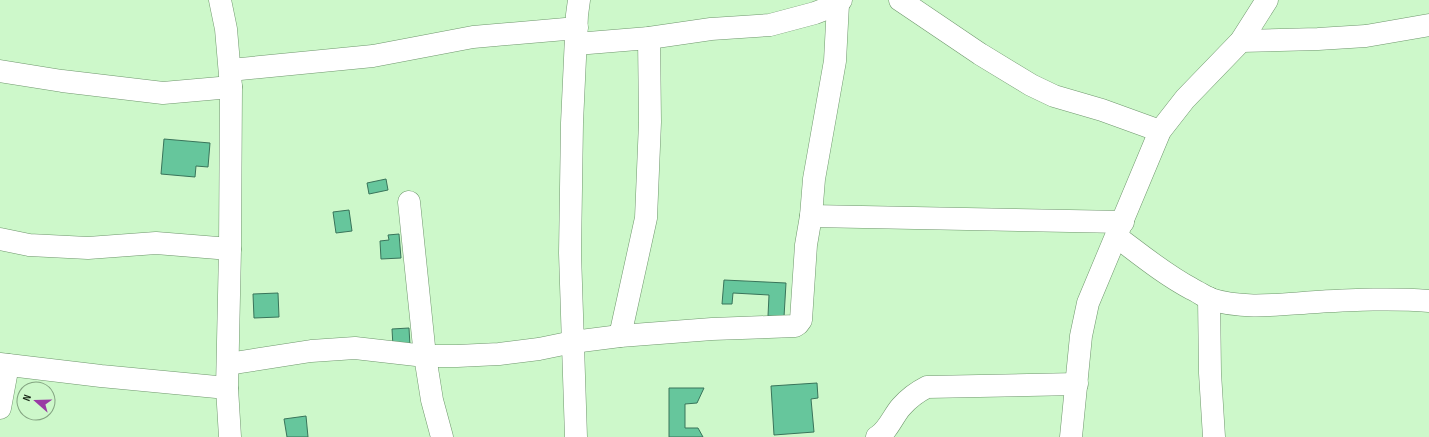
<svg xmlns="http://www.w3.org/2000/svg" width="1429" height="437" viewBox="0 0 1429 437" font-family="'Sofia Sans Condensed',sans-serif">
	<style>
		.building { fill: #66c69c; stroke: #39745a }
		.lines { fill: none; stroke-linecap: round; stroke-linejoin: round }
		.minor-casing { stroke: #6f976d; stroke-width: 23 }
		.minor { stroke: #fff; stroke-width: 22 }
	</style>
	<rect width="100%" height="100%" fill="#cdf8ca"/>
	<!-- building -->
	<g class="building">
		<polygon points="164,139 210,143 208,167 196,166 195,177 161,174"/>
		<polygon points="386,179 388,190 369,194 367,183"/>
		<polygon points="349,210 352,231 336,233 333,212"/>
		<polygon points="399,234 401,258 381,259 380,241 389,240 388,235"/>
		<polygon points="724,280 786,283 784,317 768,316 769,295 733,293 732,304 722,304"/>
		<polygon points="278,293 279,317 254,318 253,294"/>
		<polygon points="409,328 410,346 393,347 392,329"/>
		<polygon points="817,383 818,398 811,399 814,432 774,435 771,386"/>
		<polygon points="669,388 704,388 697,403 685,404 685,428 698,428 703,437 669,437"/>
		<polygon points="306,416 308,437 287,437 284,419"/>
	</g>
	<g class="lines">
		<defs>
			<g id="minor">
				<polyline points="220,0 226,29 231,87 230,249 227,388 230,437"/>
				<polyline points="900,0 980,54 1031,85 1054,96 1102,110 1160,131"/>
				<polyline points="1241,41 1318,39 1366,36 1429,25"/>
				<polyline points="576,44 649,38 711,29 770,25 815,13 838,4 841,0"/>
				<polyline points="230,70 373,56 473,37 577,28"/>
				<polyline points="0,71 62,81 163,93 231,87"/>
				<polyline points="409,202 425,356 432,400 442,437"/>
				<polyline points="811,216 1123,222"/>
				<path d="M1117,237c24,18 47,37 75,52 6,3 12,7 18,10 34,11 72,5 106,3 38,-2 75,-4 113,-1"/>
				<polyline points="0,239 29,245 88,248 156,243 230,249"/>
				<polyline points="1209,298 1210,373 1214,437"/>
				<polyline points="620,336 646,218 650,122 649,38"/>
				<polyline points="0,364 101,376 227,388"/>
				<polyline points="228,364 311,351 355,348 425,356 457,356 499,354 539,349 573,342 620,336 712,329 795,326 798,324 801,320 806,245 811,216 814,179 835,61 838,4"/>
				<polyline points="0,408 8,365"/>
				<polyline points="576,437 570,253 572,123 577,15 579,0"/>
				<path d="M877,437c11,-6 16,-21 24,-30 7,-8 16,-15 26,-20l150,-3"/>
				<polyline points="1071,437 1081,336 1088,303 1160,131 1185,99 1241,41 1267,0"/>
			</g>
		</defs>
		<!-- minor casing -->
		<use href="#minor" class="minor-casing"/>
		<!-- minor -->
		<use href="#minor" class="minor"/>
	</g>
	<!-- north arrow -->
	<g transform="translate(36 401) rotate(290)"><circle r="19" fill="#cdf8ca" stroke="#83a381"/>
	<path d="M0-3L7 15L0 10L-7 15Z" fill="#993ba4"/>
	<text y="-6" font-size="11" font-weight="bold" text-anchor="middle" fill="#142413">N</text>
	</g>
</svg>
